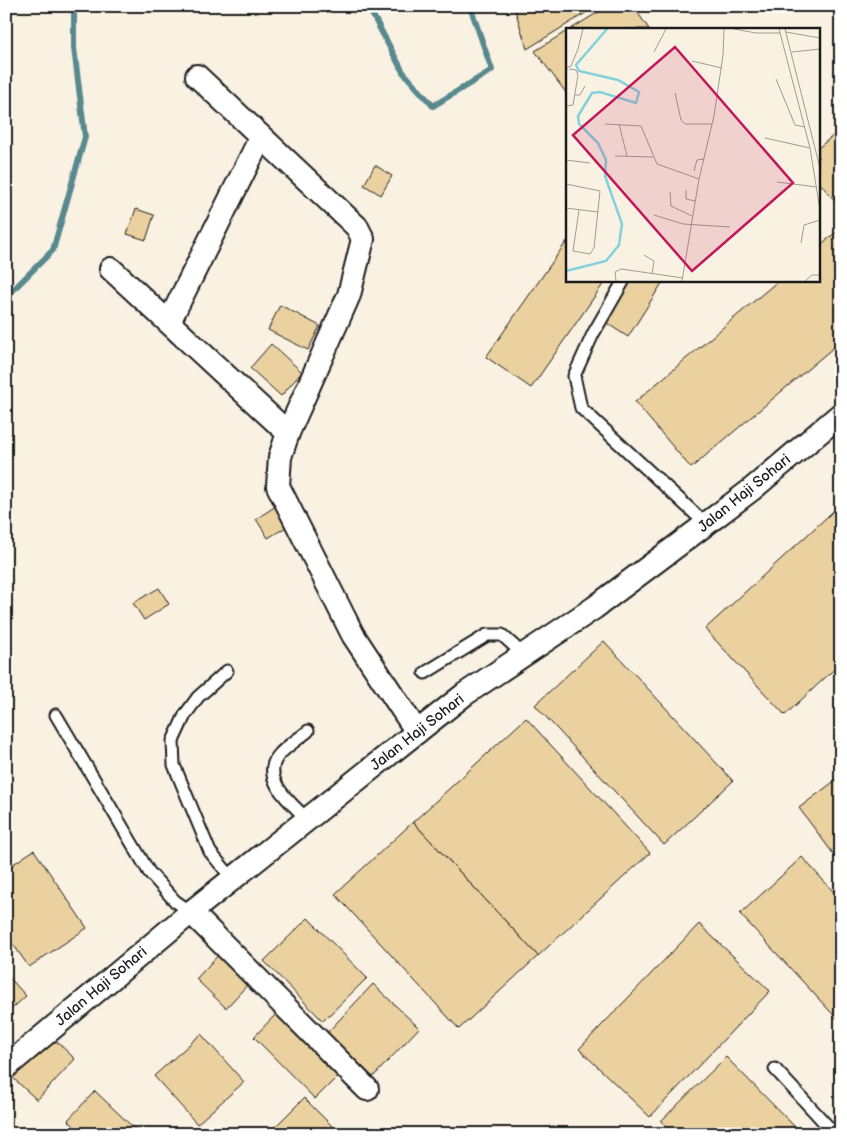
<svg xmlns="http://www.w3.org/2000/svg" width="847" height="1140" viewBox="0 0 847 1140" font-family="'Balsamiq Sans',sans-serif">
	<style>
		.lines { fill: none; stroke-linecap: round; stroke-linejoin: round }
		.stream { stroke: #59898f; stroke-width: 6 }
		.building { fill: #ecd1a0; stroke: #1c1c1c }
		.service-casing { stroke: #1c1c1c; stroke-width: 15 }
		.minor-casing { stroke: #1c1c1c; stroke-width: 26 }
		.service { stroke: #fff; stroke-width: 11 }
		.minor { stroke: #fff; stroke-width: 22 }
		.labels { text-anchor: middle; stroke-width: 5; stroke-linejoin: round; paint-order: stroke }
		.street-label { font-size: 15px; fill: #1c1c1c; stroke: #fff }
		.inset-river { fill: none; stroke: #82d2db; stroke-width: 2.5 }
		.inset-road { fill: none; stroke: #a19c93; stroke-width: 1 }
		.view { fill: #c2185b; fill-opacity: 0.15; stroke: #c2185b; stroke-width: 2.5 }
		.inset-edge { fill: none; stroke: #1c1c1c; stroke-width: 2.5 }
	</style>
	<rect width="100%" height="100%" fill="#f9f1e2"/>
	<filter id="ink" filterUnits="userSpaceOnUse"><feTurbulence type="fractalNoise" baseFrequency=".02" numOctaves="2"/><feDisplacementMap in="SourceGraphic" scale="10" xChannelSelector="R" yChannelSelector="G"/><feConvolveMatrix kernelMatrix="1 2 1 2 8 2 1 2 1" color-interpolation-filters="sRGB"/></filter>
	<g filter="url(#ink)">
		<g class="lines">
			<!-- stream -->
			<g class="stream">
				<polyline points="368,6 403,72 433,106 492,70 470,6"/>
				<polyline points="6,297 53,250 85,137 74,48 74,6"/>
			</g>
		</g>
		<!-- building -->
		<g class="building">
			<polygon points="514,6 597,6 527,49"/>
			<polygon points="608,6 633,6 649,29 571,29"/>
			<polygon points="567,31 567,94 535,51"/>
			<polygon points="834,135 841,143 841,208 818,181 818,148"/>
			<polygon points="375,165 392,176 381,195 364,185"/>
			<polygon points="136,209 154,215 146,240 127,234"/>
			<polygon points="836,232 841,237 841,341 691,468 635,402 779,280 818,280 818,247"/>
			<polygon points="567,241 567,280 606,280 531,388 486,357"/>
			<polygon points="632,280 664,280 628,337 605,322"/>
			<polygon points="280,305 320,326 308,350 268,330"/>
			<polygon points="271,344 302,372 281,396 250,368"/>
			<polygon points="841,504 841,663 785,715 705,629"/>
			<polygon points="276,506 288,526 268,538 256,519"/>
			<polygon points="159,588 169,604 144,620 133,603"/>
			<polygon points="604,641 733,781 664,845 535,705"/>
			<polygon points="526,718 650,853 538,956 413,822"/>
			<polygon points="841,776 841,864 799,808"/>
			<polygon points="413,822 538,956 459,1029 335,894"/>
			<polygon points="34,850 87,928 29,967 6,934 6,869"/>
			<polygon points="802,857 841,900 841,1023 740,914"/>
			<polygon points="308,918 367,978 323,1021 264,961"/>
			<polygon points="699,924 770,991 650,1117 579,1049"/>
			<polygon points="220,953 250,982 226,1008 196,979"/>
			<polygon points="6,974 26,996 6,1014"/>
			<polygon points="373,984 419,1028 373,1077 327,1033"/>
			<polygon points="276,1014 338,1076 315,1099 254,1037"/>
			<polygon points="201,1034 244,1082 197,1124 154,1076"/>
			<polygon points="52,1037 75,1059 37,1100 13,1078"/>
			<polygon points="726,1057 802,1134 673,1134 661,1121"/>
			<polygon points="95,1091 140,1134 82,1134 68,1120"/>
			<polygon points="304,1098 339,1133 268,1134"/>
		</g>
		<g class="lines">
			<defs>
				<g id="service">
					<polyline points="624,280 593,334 574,376 581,408 706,524"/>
					<polyline points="227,671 198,697 185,715 173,741 174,765 210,852 232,878"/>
					<polyline points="425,673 487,635 502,635 525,656"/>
					<polyline points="56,715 149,872 175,901 191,912"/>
					<path d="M307,819c-15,-15 -47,-40 -29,-63 8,-10 21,-17 30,-25"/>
					<polyline points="775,1069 835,1134"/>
				</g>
				<g id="minor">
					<polyline points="197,76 357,227 363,239 349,295 288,433 280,457 278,486 353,635 417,732"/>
					<polyline points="111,269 288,433"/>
					<polyline points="169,322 261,137"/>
					<polyline points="191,912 367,1089"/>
					<polyline points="6,1067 191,912 417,732 465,694 594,608 706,524 751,490 841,414"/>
				</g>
			</defs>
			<!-- service casing -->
			<use href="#service" class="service-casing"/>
			<!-- minor casing -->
			<use href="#minor" class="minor-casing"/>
			<!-- service -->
			<use href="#service" class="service"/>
			<!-- minor -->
			<use href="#minor" class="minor"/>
		</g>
	</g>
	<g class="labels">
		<!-- street labels -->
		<g class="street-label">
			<text transform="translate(744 493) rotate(-39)" y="5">Jalan Haji Sohari</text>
			<text transform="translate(417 732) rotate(-38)" y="5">Jalan Haji Sohari</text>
			<text transform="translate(101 986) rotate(-40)" y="5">Jalan Haji Sohari</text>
		</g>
	</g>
	<!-- overview -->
	<g transform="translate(566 28)">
		<rect width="254" height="254" fill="#f9f1e2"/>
		<path class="inset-river" d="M0,243l40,-10 13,-16 3,-21 -17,-48 1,-16 -8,-17 -19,-19 -1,-8 14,-23 8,-1 36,11 3,-11 -21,-12 -39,-9 -3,-6 31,-36"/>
		<path class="inset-road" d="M168,1l22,4h24M213,1l31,119 10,62M219,1l35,139M220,4l34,6M88,24l12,-23M226,24l28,-3M126,33l30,7M0,40l5,-2 7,-17 5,-20M210,51l19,46 10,2M109,65l6,27 4,4h27M9,67h5l5,-9M0,78l7,-1 5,-30 -2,-5 -7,-1M39,96l36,2 16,38 42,15M53,96l8,32M199,110l45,10M49,128l38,1M0,132l24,3M128,143l3,-11 7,-1M211,154l40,5M0,156l34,7 -6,57 -4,6 -17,-3 6,-41M120,162v9l9,2M104,164l1,14 21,10M0,180l32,4M88,187l29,9 47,3M235,215l3,-18 16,-5M78,227l10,6 -2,13M50,253l-1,-9 6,-3 62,9M116,253l17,-102 15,-63 9,-61 1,-26M239,253l7,-6h8"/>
		<path class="view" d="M109,19l118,136 -101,88 -119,-136z"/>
		<rect width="254" height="254" class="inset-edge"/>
	</g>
	<!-- margin -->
	<rect width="847" height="1140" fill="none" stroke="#fff" stroke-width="25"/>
	<rect x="12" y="12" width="822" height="1115" fill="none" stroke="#1c1c1c" stroke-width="2" filter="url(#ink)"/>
</svg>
